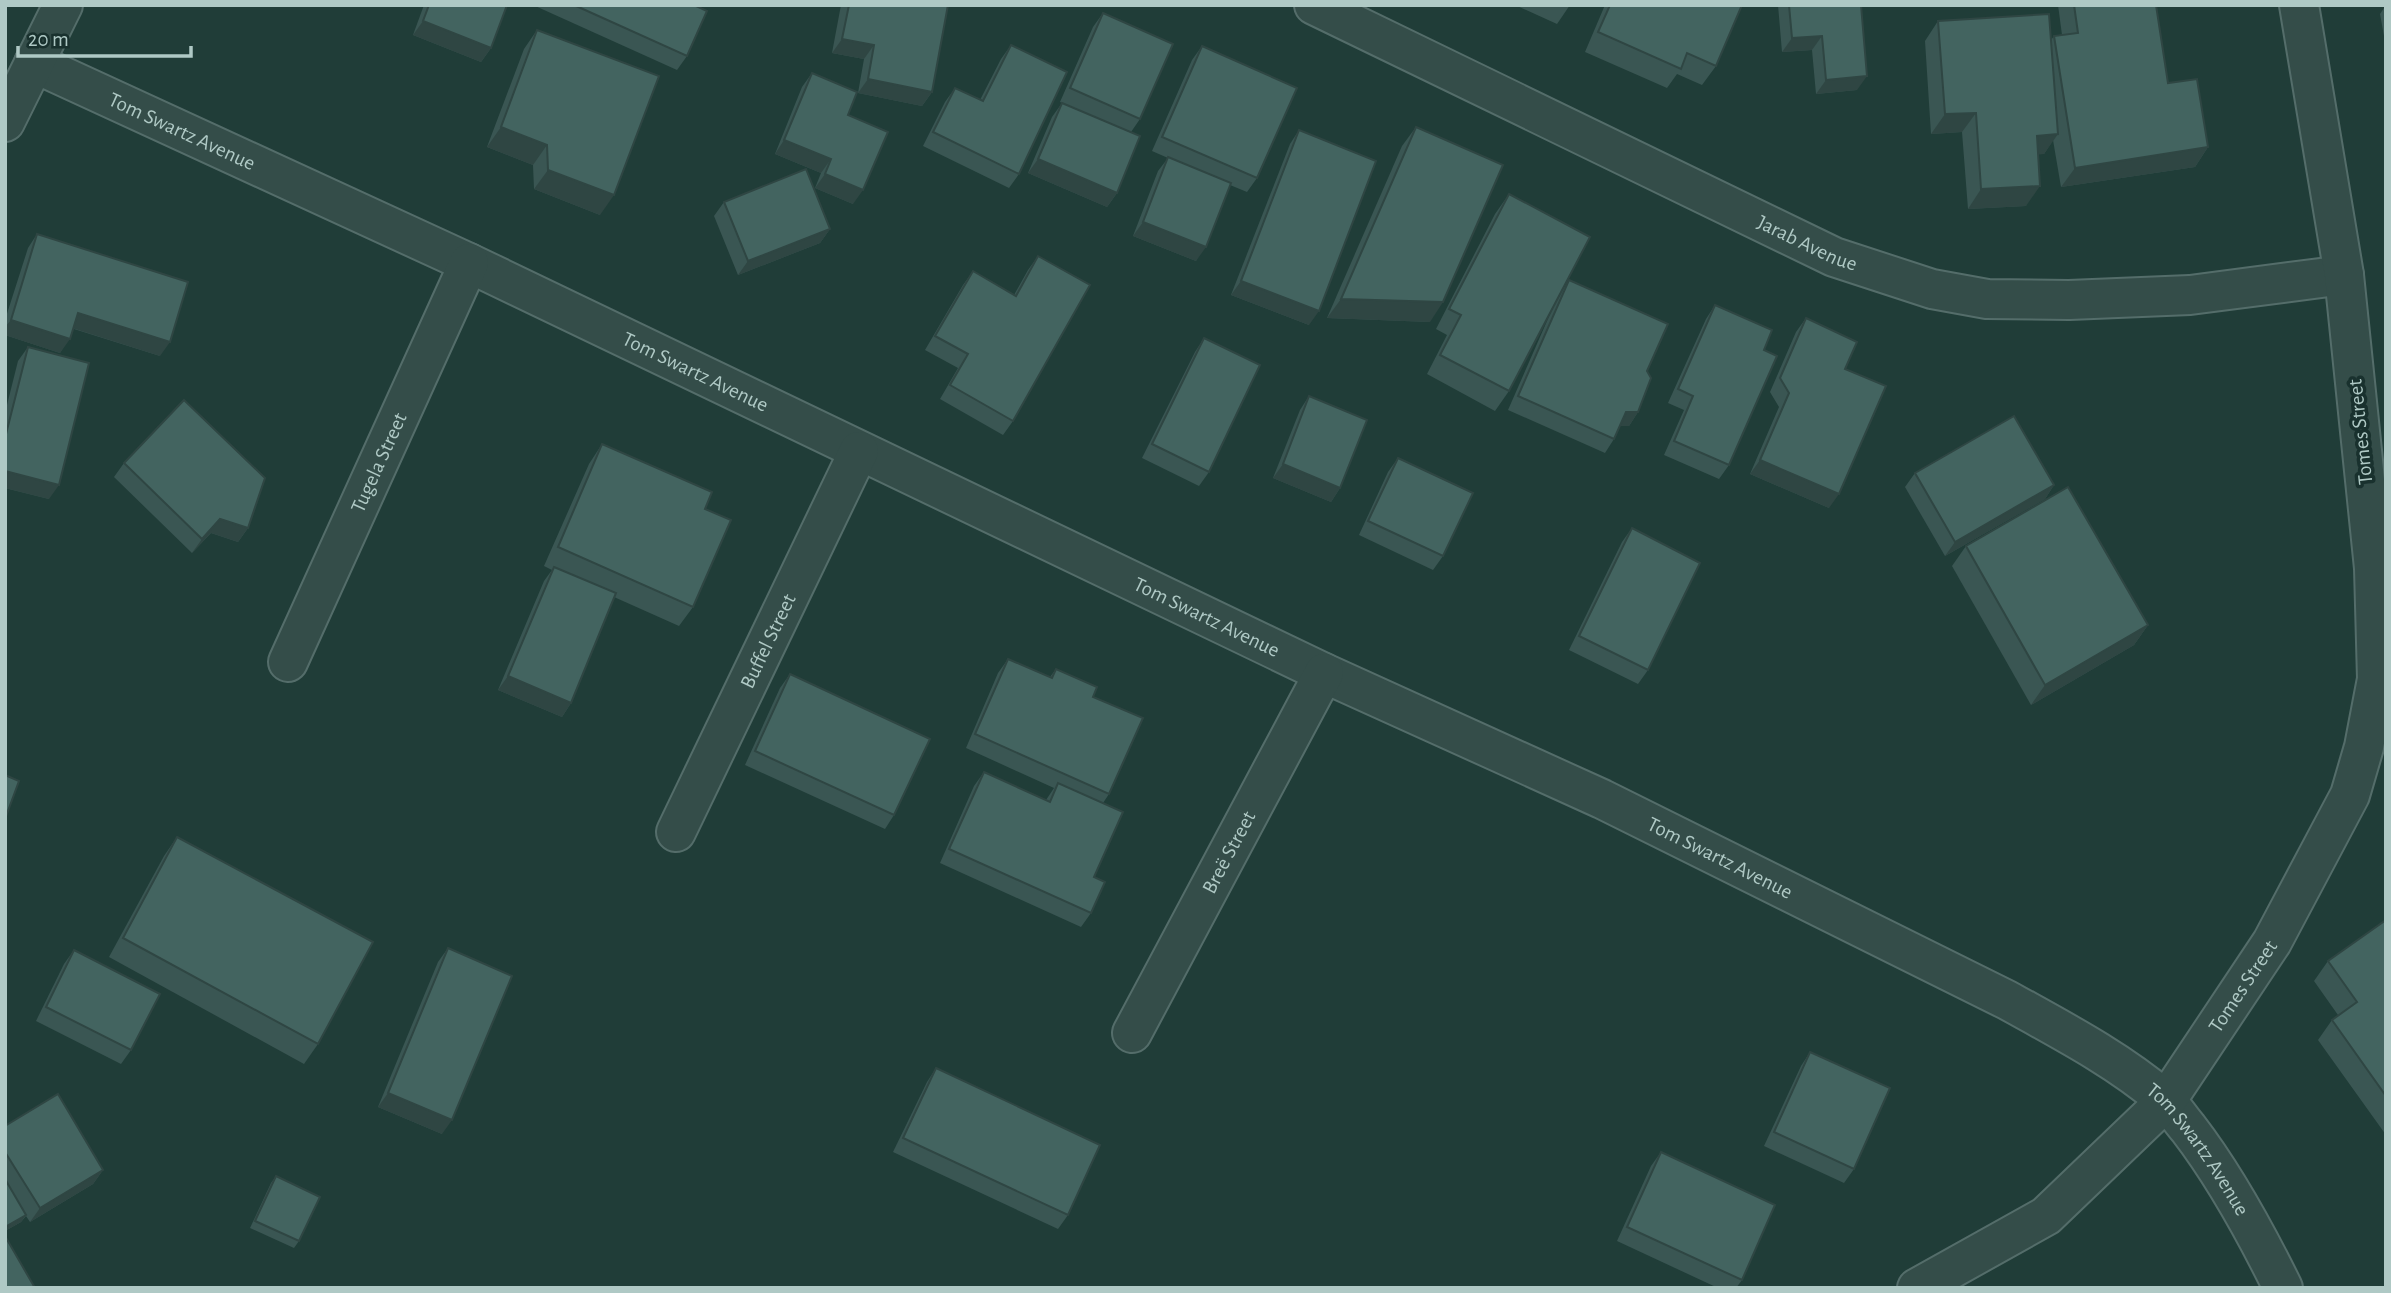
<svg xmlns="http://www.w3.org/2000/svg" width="2391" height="1293" viewBox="0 0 2391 1293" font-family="'Alegreya Sans',sans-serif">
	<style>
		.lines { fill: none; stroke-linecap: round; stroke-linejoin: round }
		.minor-casing { stroke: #546d6a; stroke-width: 42 }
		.minor { stroke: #344d49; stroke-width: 38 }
		.wall { fill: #3a5653 }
		.shaded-wall { fill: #2f4643 }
		.building { fill: #436460; stroke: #2f4643; stroke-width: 2 }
		.labels { text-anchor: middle; stroke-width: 7; stroke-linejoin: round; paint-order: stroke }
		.street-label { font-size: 21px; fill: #afc9c5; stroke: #19312e }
	</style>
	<rect width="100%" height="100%" fill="#203d38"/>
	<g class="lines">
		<defs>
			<g id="minor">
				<path id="s1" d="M1314,5l520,252 98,32 55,10 82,1 121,-5 154,-20"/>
				<path id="s2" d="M34,63l435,200 855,410 278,126 405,201c54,30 110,59 157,99 9,8 16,20 24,29 37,48 68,105 95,160"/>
				<polyline points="5,122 63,5"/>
				<path id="s3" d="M288,662l181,-399"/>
				<path id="s4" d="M676,832l183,-381"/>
				<path id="s5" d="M1132,1033l192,-360"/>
				<path id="s6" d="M1917,1288l129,-72 120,-115 106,-159 78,-147 14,-48 13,-68 -3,-111 -30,-293 -45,-270"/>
			</g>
		</defs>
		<!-- minor casing -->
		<use href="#minor" class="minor-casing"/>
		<!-- minor -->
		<use href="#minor" class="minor"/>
	</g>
	<!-- wall -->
	<g class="wall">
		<polygon points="424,5 507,5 491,48 481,62 413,35"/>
		<polygon points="533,5 694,5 687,56 677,70"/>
		<polygon points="841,5 948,5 932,92 922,106 858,93 864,59 832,53"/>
		<polygon points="1515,5 1570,5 1557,24"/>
		<polygon points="1605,5 1742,5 1716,66 1702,85 1677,74 1667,88 1585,52"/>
		<polygon points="1778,5 1861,5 1857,90 1816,94 1812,50 1782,52"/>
		<polygon points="2058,5 2156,5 2168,83 2208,147 2195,167 2061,187 2053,140 2044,154 2038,154 2026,206 1968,209 1962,132 1931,134 1925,41 1938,21 2051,40 2054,36 2062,35"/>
		<polygon points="2386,5 2386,47 2380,14"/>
		<polygon points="1103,13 1140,119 1131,132 1117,193 1107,207 1028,173 1052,117 1062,103 1077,109 1060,102 1093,27"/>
		<polygon points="537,30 600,215 534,189 533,165 487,147 524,49"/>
		<polygon points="1011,45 1019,174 1009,188 923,146 945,102 955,88 980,100 1001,59"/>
		<polygon points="1202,46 1257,178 1247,192 1230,185 1196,261 1133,236 1158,171 1168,158 1152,151 1192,60"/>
		<polygon points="812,73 848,115 853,204 815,188 821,173 775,154 802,87"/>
		<polygon points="1416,127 1430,322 1327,318 1402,146"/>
		<polygon points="1299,130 1309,325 1231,295 1290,144"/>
		<polygon points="1509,194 1563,288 1569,280 1647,371 1638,412 1629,426 1620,426 1614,439 1605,453 1508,410 1554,305 1509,391 1495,411 1427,374 1447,335 1436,329 1495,214"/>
		<polygon points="724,202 830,229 820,243 738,275 714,216"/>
		<polygon points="37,234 160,356 74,329 60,353 5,335 5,320 28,248"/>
		<polygon points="1038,256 1013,421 1003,435 940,399 958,368 925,350 963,285 973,271 1014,295 1028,270"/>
		<polygon points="1715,305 1764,350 1729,465 1719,479 1664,455 1684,410 1668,403 1706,319"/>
		<polygon points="1806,318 1845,369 1829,508 1750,474 1779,407 1770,392 1796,332"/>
		<polygon points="1204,338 1209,472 1199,486 1142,458 1195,352"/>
		<polygon points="28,347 49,499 5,488 5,413 18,361"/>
		<polygon points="1309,396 1340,488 1331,502 1273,478 1300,410"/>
		<polygon points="602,444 705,509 693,607 679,626 614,597 571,703 562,717 498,690 544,581 552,570 544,566 589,464"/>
		<polygon points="1398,458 1443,556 1433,570 1359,535 1388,472"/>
		<polygon points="124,463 248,528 238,542 211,533 192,553 114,477"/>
		<polygon points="1915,473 2054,485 2045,499 1945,556 1905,487"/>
		<polygon points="1632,528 1648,670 1638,684 1569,650 1622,542"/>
		<polygon points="1966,546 2148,625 2134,645 2031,705 1952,566"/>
		<polygon points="1008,659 1050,677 1056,669 1093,697 1109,794 1103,803 1091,913 1081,927 940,863 974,786 984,772 1046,800 1054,788 966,748 998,673"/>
		<polygon points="790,674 894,815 885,829 745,765 780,688"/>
		<polygon points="177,837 318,1044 304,1064 109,957 164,856"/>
		<polygon points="2386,920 2386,1135 2318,1040 2332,1020 2338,1015 2314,981 2328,961"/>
		<polygon points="448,948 442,1134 378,1107 438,962"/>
		<polygon points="74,950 131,1050 121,1064 36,1021 64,964"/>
		<polygon points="1810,1052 1854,1169 1844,1183 1764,1146 1801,1066"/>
		<polygon points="936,1068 1068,1215 1058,1229 893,1152 927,1082"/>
		<polygon points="5,1126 103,1170 93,1184 30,1222 26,1216 21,1222 5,1231"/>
		<polygon points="1661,1152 1742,1280 1736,1288 1718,1288 1617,1241 1651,1166"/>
		<polygon points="276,1176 299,1241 294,1248 250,1228 271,1183"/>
	</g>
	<!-- shaded-wall -->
	<g class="shaded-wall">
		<polygon points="423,21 491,48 481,62 413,35"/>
		<polygon points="1822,36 1812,50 1782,52 1792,38"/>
		<polygon points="842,39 874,45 864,59 832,53"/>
		<polygon points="1867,76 1857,90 1816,94 1826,80"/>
		<polygon points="868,79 932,92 922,106 858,93"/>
		<polygon points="1976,113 1962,132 1931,134 1945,114"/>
		<polygon points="501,127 547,145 533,165 487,147"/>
		<polygon points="2058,134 2044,154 2023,156 2037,136"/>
		<polygon points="784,140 831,159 821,173 775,154"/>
		<polygon points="2208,147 2195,167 2061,187 2075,168"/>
		<polygon points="1038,159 1117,193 1107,207 1028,173"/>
		<polygon points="548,170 614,195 600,215 534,189"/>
		<polygon points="825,174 863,190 853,204 815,188"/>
		<polygon points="2040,186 2026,206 1968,209 1981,189"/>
		<polygon points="1143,222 1206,247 1196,261 1133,236"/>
		<polygon points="830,229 820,243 738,275 748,261"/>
		<polygon points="1241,281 1319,311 1309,325 1231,295"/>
		<polygon points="1341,299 1443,302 1430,322 1327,318"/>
		<polygon points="78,313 170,342 160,356 69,327"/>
		<polygon points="11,320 70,339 60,353 5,335 5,327"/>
		<polygon points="1626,412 1638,412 1629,426 1616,426"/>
		<polygon points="1760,460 1839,494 1829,508 1750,474"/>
		<polygon points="1283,464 1340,488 1331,502 1273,478"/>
		<polygon points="5,471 59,485 49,499 5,488"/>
		<polygon points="2054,485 2045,499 1945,556 1955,542"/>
		<polygon points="220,519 248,528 238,542 211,533 192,553 202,539"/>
		<polygon points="2148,625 2134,645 2031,705 2045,685"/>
		<polygon points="508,676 571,703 562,717 498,690"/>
		<polygon points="388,1093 452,1120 442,1134 378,1107"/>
		<polygon points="103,1170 93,1184 30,1222 40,1208"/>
		<polygon points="26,1215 21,1222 5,1231 5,1227"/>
	</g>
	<!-- building -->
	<g class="building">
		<polygon points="429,5 507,5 491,48 423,21"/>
		<polygon points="574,5 694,5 707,11 687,56"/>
		<polygon points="849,5 948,5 932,92 868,79 874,45 842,39"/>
		<polygon points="1610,5 1742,5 1716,66 1687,53 1681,69 1598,32"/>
		<polygon points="1789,5 1861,5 1867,76 1826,80 1822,36 1792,38"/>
		<polygon points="2074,5 2156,5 2168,83 2197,79 2208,147 2075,168 2054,36 2078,33"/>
		<polygon points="1103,13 1173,44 1140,119 1070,88"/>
		<polygon points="2049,14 2058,134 2037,136 2040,186 1981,189 1976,113 1945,114 1938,21"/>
		<polygon points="537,30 659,76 614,195 548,170 547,145 501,127"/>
		<polygon points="1011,45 1067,72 1019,174 933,132 955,88 983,101"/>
		<polygon points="1202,46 1297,88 1257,178 1162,137"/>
		<polygon points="812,73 857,92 848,115 888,132 863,190 825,174 831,159 784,140"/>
		<polygon points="1062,103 1140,136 1117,193 1038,159"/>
		<polygon points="1416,127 1503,165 1443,302 1341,299"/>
		<polygon points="1299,130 1376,161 1319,311 1241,281"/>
		<polygon points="1168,157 1231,183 1206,247 1143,222"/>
		<polygon points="806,169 830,229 748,261 724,202"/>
		<polygon points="1509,194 1590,237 1509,391 1440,355 1461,315 1449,309"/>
		<polygon points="37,234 188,282 170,342 78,313 70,339 11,320"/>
		<polygon points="1038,256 1090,285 1013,421 950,385 968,354 935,336 973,271 1016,296"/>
		<polygon points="1569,280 1668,324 1647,371 1651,378 1638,412 1626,412 1614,439 1518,396"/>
		<polygon points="1715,305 1772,330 1764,350 1777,356 1729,465 1674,441 1693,396 1678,389"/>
		<polygon points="1806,318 1857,342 1845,369 1886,386 1839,494 1760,460 1789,393 1780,378"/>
		<polygon points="1204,338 1260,365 1209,472 1152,444"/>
		<polygon points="28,347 89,363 59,485 5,471 5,438"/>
		<polygon points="1309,396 1367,420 1340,488 1283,464"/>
		<polygon points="184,400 265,478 248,528 220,519 202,539 124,463"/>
		<polygon points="2014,416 2054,485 1955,542 1915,473"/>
		<polygon points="602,444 712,492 705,509 731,520 693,607 558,547"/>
		<polygon points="1398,458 1473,493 1443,556 1368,521"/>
		<polygon points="2068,487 2148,625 2045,685 1966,546"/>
		<polygon points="1632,528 1700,563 1648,670 1579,636"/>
		<polygon points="554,567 616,593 571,703 508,676"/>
		<polygon points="1008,659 1052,678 1056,669 1097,687 1093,697 1143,718 1109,794 975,734"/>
		<polygon points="790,674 930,739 894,815 755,751"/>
		<polygon points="984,772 1050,802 1058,783 1123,812 1094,877 1105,882 1091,913 949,849"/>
		<polygon points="5,775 19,781 5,819"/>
		<polygon points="177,837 373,942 318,1044 123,938"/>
		<polygon points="2386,920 2386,1096 2332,1020 2357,1002 2328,961"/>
		<polygon points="448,948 512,976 452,1120 388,1093"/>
		<polygon points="74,950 160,994 131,1050 46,1007"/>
		<polygon points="1810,1052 1890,1088 1854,1169 1774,1132"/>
		<polygon points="936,1068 1100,1145 1068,1215 903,1138"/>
		<polygon points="58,1094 103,1170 40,1208 5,1152 5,1126"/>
		<polygon points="1661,1152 1775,1205 1742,1280 1627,1227"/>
		<polygon points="276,1176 320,1197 299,1241 255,1221"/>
		<polygon points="5,1179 26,1215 5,1227"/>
		<polygon points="5,1236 35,1288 5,1288"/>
	</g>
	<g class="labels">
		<!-- street labels -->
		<g class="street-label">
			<text dy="7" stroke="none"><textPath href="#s2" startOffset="163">Tom Swartz Avenue</textPath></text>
			<text dy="7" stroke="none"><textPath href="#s1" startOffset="548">Jarab Avenue</textPath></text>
			<text dy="7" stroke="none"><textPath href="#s2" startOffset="730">Tom Swartz Avenue</textPath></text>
			<text transform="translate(2360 432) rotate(-96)" y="7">Tomes Street</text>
			<text dy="7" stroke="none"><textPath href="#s3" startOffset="219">Tugela Street</textPath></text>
			<text dy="7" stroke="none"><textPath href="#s2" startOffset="1297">Tom Swartz Avenue</textPath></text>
			<text dy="7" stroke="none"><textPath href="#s4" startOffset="212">Buffel Street</textPath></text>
			<text dy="7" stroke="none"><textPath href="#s5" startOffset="205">Breë Street</textPath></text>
			<text dy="7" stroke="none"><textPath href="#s2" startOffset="1864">Tom Swartz Avenue</textPath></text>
			<text dy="7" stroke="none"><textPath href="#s6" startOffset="452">Tomes Street</textPath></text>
			<text dy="7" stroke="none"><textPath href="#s2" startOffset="2431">Tom Swartz Avenue</textPath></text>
		</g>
	</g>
	<!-- border -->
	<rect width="2391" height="1293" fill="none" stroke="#afc9c5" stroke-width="14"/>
	<!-- scale -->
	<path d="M18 46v10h173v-10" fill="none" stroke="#afc9c5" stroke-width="3.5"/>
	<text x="28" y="46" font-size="21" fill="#afc9c5" stroke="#19312e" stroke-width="5" paint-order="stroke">20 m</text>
</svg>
